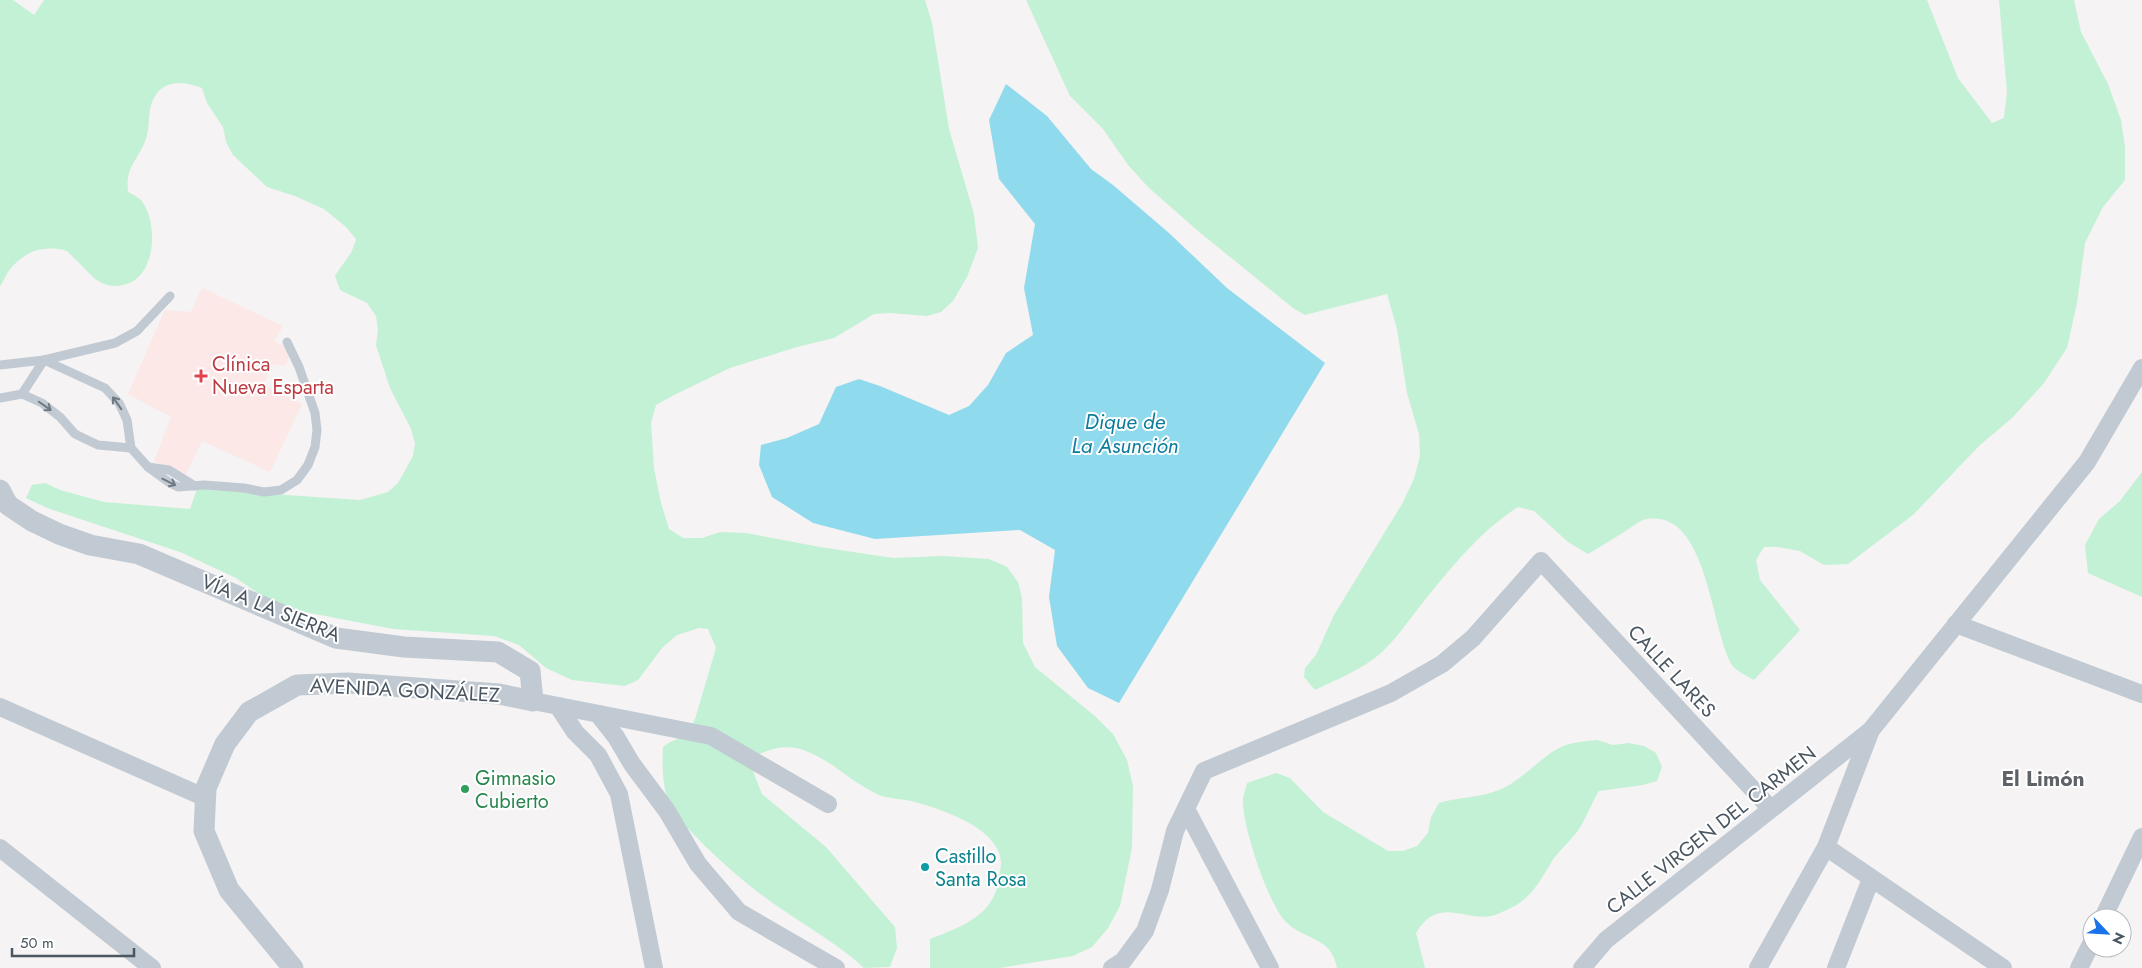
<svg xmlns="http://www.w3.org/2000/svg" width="2142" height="968" viewBox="0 0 2142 968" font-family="Jost,sans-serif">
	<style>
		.medical { fill: #fce8e6 }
		.green { fill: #c3f1d5 }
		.water { fill: #90daee }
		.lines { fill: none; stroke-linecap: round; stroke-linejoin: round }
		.service { stroke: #c1cad2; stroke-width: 9 }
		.minor { stroke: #c1cad2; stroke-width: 18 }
		.tertiary { stroke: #c1cad2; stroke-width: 21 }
		.oneway { stroke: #6e7983 }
		.health-dot { fill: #e0444e; stroke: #fff; stroke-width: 2 }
		.leisure-dot { fill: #2e9e5b; stroke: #fff; stroke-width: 2 }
		.culture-dot { fill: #0f9aa8; stroke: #fff; stroke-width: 2 }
		.labels { text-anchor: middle; stroke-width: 4; stroke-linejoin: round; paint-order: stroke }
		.health-label { font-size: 20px; fill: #be3a42; stroke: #fff; text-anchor: start }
		.street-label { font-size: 20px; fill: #4a5661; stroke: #fff }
		.leisure-label { font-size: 20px; fill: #27864d; stroke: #fff; text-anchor: start }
		.culture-label { font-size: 20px; fill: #0d838f; stroke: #fff; text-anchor: start }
		.water-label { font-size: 21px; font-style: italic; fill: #0c7c9b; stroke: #fff }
		.neighbourhood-label { font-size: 21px; font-weight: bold; fill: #5f6368; stroke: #fff }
	</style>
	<rect width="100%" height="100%" fill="#f5f3f3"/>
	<!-- medical -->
	<polygon class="medical" points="202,288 283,326 274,341 292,350 285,366 273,364 263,385 302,404 270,472 202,441 185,476 154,461 171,417 128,394 165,310 191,312"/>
	<!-- green -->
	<g class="green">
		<path d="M0,0h13l21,15 10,-15h881l7,23 17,106 25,85 4,34 -11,29 -14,24 -12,11 -14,4 -37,-3 -16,1 -40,24 -37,9 -67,21 -56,27 -18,10 -5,18 3,45 7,35 8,26 14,9h19l18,-6 26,1 74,14 73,11 49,-2 47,3 18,8 11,15 4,16 1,45 12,24 61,50 17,17 14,26 6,26 -1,62 -12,58 -12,22 -16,19 -19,9 -73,12h-70v-29c31,-12 66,-24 69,-62 1,-5 2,-10 2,-15 -2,-34 -58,-52 -86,-60 -12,-4 -28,-2 -40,-9 -41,-20 -72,-67 -122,-35v13l9,23 64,53 69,80 2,21 -7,19 -26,1c-26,-24 -55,-40 -84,-60 -27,-18 -52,-40 -76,-63 -11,-12 -25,-24 -33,-38 -9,-17 -9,-41 -8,-60l7,-5 18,-7 7,-16 21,-71 -8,-19 -9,-1 -22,7 -15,13 -24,32 -13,6 -53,-6 -26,-12 -27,-23 -25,-9 -101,-7 -104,-20 -24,-11 -29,-20 -56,-26 -133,-44 -21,-10 6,-13 13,-2 15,7 44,12 86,7 7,-20 163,11 28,-8 10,-9 15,-27 2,-13 -4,-14 -21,-41 -14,-43 2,-15 -2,-14 -9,-13 -27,-13 -5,-14c9,-15 17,-20 21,-37l-10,-12 -22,-18 -29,-13 -28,-9 -34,-32 -7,-13 -3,-15 -16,-24 -5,-15c-21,-8 -42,-9 -51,17 -3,10 -1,22 -5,34 -8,22 -21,27 -18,53 4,2 10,5 13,8 17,21 16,74 -14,84 -28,8 -36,-11 -54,-27 -3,-3 -5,-6 -9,-7 -8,-2 -18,-2 -26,0 -9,1 -23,13 -28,19 -4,5 -6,12 -10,17z"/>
		<path d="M1026,0h901l31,78 34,45 12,-5 3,-26 -8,-92h75l7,32 27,52 13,36 4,27v33l-22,27 -18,36 -8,60 -10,45 -23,35 -32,35 -32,27 -67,70 -65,49 -24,1 -24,-14 -22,-4h-14l-8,13 4,20 40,50 -46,50c-7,-4 -18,-9 -22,-15 -22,-36 -24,-161 -89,-145 -5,2 -11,7 -16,10 -12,8 -26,16 -39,24l-20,-12 -34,-31 -16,-4c-39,25 -69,63 -97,98 -13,16 -24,33 -39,47 -18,17 -45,27 -67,38l-11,-13 1,-9 11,-13 18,-40 68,-111 12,-25 6,-23 -1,-22 -12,-41 -10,-64 -10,-35 -82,21 -12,-7 -95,-77 -50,-44 -20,-22 -25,-36 -33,-33z"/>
		<polygon points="2142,472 2142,597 2088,573 2085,545 2099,519 2120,501"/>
		<path d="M1597,740l16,5 16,-2 15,3 12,7 6,14 -5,14 -14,4 -44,6c-8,13 -13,28 -22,41 -7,9 -16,17 -23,26 -9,14 -18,33 -32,43 -6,5 -13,8 -20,11 -32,17 -61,-21 -86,21l9,35h-88c-6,-33 -33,-27 -52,-47 -17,-18 -44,-98 -42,-123 1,-5 3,-10 4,-15l29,-10 14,5 33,34 65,39h15l14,-5 11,-13 3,-16 8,-14c20,-6 41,-5 60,-13 25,-10 44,-37 67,-45 10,-3 21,-4 31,-5z"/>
	</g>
	<!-- water -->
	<polygon class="water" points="1006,84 1047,116 1091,169 1113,185 1169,233 1227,288 1325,363 1119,703 1088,688 1057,646 1049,597 1055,550 1020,530 875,539 813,523 772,497 759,465 761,445 787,438 819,424 836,387 859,379 880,386 949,415 969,406 988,385 1006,353 1033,335 1024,288 1035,224 999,179 989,120"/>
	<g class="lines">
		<!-- service -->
		<g class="service">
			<polyline points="0,365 44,360 105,388 119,403 127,420 131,448 148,467 170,483 178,487 204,485 244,488 264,492 281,490 297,480 308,465 315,447 317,430 315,413 299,367 287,342"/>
			<polyline points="22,394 44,360 115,343 137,331 170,296"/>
			<polyline points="0,398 22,394 42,403 60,417 75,434 98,445 131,448"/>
			<polyline points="148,467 169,470 195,486"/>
		</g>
		<!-- minor -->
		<g class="minor">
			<polyline points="1956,624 2142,694"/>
			<polyline points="533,701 711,736 828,804"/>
			<polyline points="558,706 575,732 598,755 619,794 654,968"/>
			<polyline points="0,707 206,798"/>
			<polyline points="598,714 616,737 632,764 667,811 698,864 739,912 836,968"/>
			<polyline points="1186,809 1270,968"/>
			<polyline points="1826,847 2003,968"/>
			<polyline points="0,848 152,968"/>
			<polyline points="2103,918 2142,837"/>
			<polyline points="1112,968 1123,961 1145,931 1160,890 1175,831 1204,771 1391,693 1442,664 1473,638 1541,561 1771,809"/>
			<polyline points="1582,968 1606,940 1871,730"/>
			<polyline points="1758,968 1826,847 1871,730 2087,462 2142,368"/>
			<polyline points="1836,968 1871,879"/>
			<polyline points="2079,968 2092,942"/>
		</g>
		<!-- tertiary -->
		<polyline class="tertiary" points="0,490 8,505 32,521 59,534 90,545 139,554 336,638 404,647 498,652 530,671 533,701 499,694 348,683 297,685 249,712 225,744 206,788 204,831 229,890 293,968"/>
	</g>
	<!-- one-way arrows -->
	<defs><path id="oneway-shaft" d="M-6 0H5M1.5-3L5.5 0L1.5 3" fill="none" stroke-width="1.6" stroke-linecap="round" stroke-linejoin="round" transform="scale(1.25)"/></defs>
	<g class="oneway">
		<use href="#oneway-shaft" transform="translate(117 403) rotate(-125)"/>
		<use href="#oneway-shaft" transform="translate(45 406) rotate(35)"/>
		<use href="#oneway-shaft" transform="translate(169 482) rotate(27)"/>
	</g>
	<!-- markers -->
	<path class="health-dot" d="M198.5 368.5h5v5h5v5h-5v5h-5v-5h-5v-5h5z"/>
	<circle class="leisure-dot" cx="465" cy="789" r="5"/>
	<circle class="culture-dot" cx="925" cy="867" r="5"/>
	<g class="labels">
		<!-- health labels -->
		<g class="health-label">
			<text x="212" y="371">Clínica<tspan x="212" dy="23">Nueva Esparta</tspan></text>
		</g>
		<!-- street labels -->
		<g class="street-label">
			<text transform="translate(271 608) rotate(22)" y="7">VÍA A LA SIERRA</text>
			<text transform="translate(1672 671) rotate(47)" y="7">CALLE LARES</text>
			<text transform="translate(405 690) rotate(3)" y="7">AVENIDA GONZÁLEZ</text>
			<text transform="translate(1711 830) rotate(-38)" y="7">CALLE VIRGEN DEL CARMEN</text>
		</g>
		<!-- leisure labels -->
		<g class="leisure-label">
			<text x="475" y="785">Gimnasio<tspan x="475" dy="23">Cubierto</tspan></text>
		</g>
		<!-- culture labels -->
		<g class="culture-label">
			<text x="935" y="863">Castillo<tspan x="935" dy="23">Santa Rosa</tspan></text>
		</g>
		<!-- water labels -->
		<g class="water-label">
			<text x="1125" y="429">Dique de<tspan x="1125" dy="24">La Asunción</tspan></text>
		</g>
		<!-- neighbourhood labels -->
		<g class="neighbourhood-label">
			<text x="2043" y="786">El Limón</text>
		</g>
	</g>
	<!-- north arrow -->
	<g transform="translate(2107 933) rotate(115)"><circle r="24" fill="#ffffff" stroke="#b7bbc0"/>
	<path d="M0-4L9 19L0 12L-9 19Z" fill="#1a73e8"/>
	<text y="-8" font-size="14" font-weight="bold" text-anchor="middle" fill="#4a5661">N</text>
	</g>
	<!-- scale -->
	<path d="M12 948v8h122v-8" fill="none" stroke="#4a5661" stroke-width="2.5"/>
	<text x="20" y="948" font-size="15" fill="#4a5661" stroke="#ffffff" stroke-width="4" paint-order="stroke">50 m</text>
</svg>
